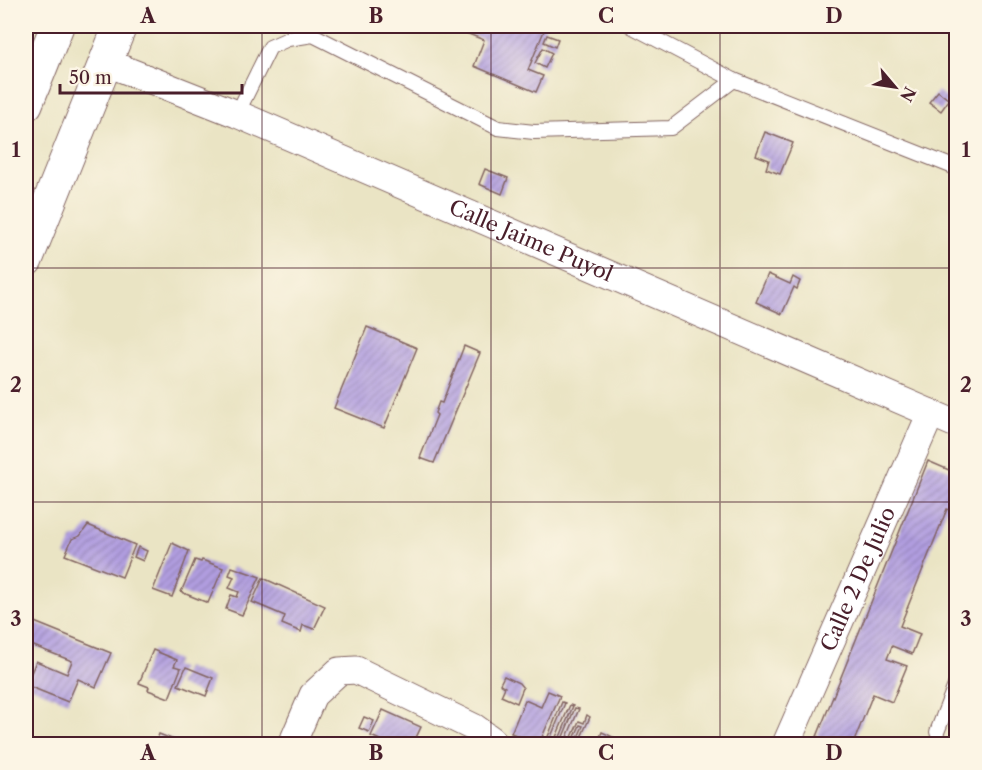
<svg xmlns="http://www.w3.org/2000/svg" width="982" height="770" viewBox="0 0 982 770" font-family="'Libre Caslon Text',serif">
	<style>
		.building { fill: url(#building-hatch) }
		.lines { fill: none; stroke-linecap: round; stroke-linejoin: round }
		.service-casing { stroke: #826461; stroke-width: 16 }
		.minor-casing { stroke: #826461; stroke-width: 29 }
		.primary-casing { stroke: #826461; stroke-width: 35 }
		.service { stroke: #fff; stroke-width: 14 }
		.minor { stroke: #fff; stroke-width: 27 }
		.primary { stroke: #fff; stroke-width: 33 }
		.grid { fill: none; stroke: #4a1f2b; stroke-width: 1.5; stroke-opacity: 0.55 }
		.labels { text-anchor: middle; stroke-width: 4.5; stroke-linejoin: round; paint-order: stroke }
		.street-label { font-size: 21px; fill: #4a1f2b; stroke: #fcf5e5 }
		.neatline { fill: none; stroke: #4a1f2b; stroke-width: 2 }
		.grid-label { font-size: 20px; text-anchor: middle; font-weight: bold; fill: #4a1f2b }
	</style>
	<defs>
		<pattern id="building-hatch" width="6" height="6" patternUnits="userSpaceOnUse" patternTransform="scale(1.5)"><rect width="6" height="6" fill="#b19ee0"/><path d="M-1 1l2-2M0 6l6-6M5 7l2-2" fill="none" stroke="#9280b6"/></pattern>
	</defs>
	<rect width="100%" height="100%" fill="#fcf5e5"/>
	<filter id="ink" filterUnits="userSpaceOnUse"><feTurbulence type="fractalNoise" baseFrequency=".0167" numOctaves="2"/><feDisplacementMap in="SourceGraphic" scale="12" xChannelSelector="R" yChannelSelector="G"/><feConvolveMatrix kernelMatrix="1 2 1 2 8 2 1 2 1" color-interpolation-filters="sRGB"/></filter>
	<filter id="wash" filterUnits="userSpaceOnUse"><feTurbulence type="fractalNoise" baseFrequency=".008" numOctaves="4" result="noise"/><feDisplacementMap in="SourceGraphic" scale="24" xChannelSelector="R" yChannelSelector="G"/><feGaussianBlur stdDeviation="1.35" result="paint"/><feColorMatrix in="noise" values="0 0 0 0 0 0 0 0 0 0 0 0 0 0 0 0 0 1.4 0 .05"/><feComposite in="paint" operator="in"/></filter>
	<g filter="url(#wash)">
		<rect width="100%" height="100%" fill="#eae4c4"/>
		<g id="blocks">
			<!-- building -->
			<g class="building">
				<polygon points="469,26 546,26 528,70 543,76 536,92 474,66 484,40 466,33"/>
				<polygon points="547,35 558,39 555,47 544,42"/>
				<polygon points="543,48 552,53 545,68 535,63"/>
				<polygon points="938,91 949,100 941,111 929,102"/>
				<polygon points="765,132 793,143 780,174 766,169 769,160 756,155"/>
				<polygon points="485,169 508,178 502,194 479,184"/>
				<polygon points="768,274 790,284 793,277 800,281 797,289 794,287 782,314 756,302"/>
				<polygon points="367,327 417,348 384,428 334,408"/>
				<polygon points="464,346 480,353 434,463 420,458 437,415 435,413 439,402 442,403"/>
				<polygon points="928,461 956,473 956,512 947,509 900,626 920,634 912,654 892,646 887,659 907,666 892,702 873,694 853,744 814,744"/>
				<polygon points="88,525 135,545 122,577 65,555 72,539 80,536"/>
				<polygon points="172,543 189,551 172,597 153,590"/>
				<polygon points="138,547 147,551 143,561 134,557"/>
				<polygon points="195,560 201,562 202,560 223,568 208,603 181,592"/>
				<polygon points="232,567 260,577 242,615 226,609 231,595 237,597 239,592 229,588 234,577 229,575"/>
				<polygon points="263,578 325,606 314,629 303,625 301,632 282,624 285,616 252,602"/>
				<polygon points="27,619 111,653 96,687 78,679 68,702 26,685 36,661 67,674 72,661 26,643"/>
				<polygon points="153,650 177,660 174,666 181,668 169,698 148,690 149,687 139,683"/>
				<polygon points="186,667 213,678 206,696 178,685"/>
				<polygon points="504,676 519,683 523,688 517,703 501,696 505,687 500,684"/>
				<polygon points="548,691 560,696 539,744 511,733 525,700 541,707"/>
				<polygon points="562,702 565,703 548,744 545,744"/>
				<polygon points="570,705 573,706 557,744 553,744"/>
				<polygon points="575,708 579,709 564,744 560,744"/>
				<polygon points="383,710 421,727 413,744 389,744 371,736"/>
				<polygon points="587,715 590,717 578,744 575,744 583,726 580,725 572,744 569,744 579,721 584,723"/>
				<polygon points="364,717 374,721 369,732 359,728"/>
				<polygon points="602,732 615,738 612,744 597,744"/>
				<polygon points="159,734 184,744 155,744"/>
			</g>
		</g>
	</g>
	<g filter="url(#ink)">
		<use href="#blocks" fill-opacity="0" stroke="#826461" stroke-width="1.5"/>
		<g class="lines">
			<defs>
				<g id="service">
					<polyline points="631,26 734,80"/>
					<polyline points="237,114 270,47 288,39 313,35 498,128 534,132 671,128 734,80 956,168"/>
					<polyline points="937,732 956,683"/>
				</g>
				<g id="minor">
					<path id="s1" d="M105,62l132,52 719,310"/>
					<polyline points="292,744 313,695 339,671 356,670 475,728 492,740 494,744"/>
					<path id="s2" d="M786,744l145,-331"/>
				</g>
				<g id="primary">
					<polyline points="26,104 57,26"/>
					<polyline points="26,260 120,26"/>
				</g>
			</defs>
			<!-- service casing -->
			<use href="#service" class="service-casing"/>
			<!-- minor casing -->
			<use href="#minor" class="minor-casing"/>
			<!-- primary casing -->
			<use href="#primary" class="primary-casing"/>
			<!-- service -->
			<use href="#service" class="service"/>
			<!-- minor -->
			<use href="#minor" class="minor"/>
			<!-- primary -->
			<use href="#primary" class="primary"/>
		</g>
	</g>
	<!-- grid -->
	<path class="grid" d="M262,26v718M491,26v718M720,26v718M26,268h930M26,502h930"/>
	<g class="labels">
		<!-- street labels -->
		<g class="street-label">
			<text dy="7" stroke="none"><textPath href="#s1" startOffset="462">Calle Jaime Puyol</textPath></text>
			<text dy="7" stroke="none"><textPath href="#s2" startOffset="180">Calle 2 De Julio</textPath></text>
		</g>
	</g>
	<!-- margin -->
	<rect width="982" height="770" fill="none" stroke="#fcf5e5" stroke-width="66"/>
	<!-- north arrow -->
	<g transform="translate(895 87) rotate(119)" stroke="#fcf5e5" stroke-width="4.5" paint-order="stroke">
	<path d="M0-4.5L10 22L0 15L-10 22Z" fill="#4a1f2b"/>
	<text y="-9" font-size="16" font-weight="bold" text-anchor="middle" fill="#4a1f2b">N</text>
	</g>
	<!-- scale -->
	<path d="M60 84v9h182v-9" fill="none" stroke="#4a1f2b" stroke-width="3"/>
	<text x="69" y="84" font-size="18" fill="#4a1f2b" stroke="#fcf5e5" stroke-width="4.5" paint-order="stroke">50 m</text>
	<rect x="33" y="33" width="916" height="704" class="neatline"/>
	<g class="grid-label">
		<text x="148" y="23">A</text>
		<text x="376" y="23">B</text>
		<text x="606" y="23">C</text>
		<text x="834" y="23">D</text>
		<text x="16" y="157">1</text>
		<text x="966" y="157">1</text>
		<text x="16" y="392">2</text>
		<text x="966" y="392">2</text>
		<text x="16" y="626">3</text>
		<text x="966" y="626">3</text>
		<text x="148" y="760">A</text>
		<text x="376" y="760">B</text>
		<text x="606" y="760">C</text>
		<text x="834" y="760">D</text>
	</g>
</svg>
